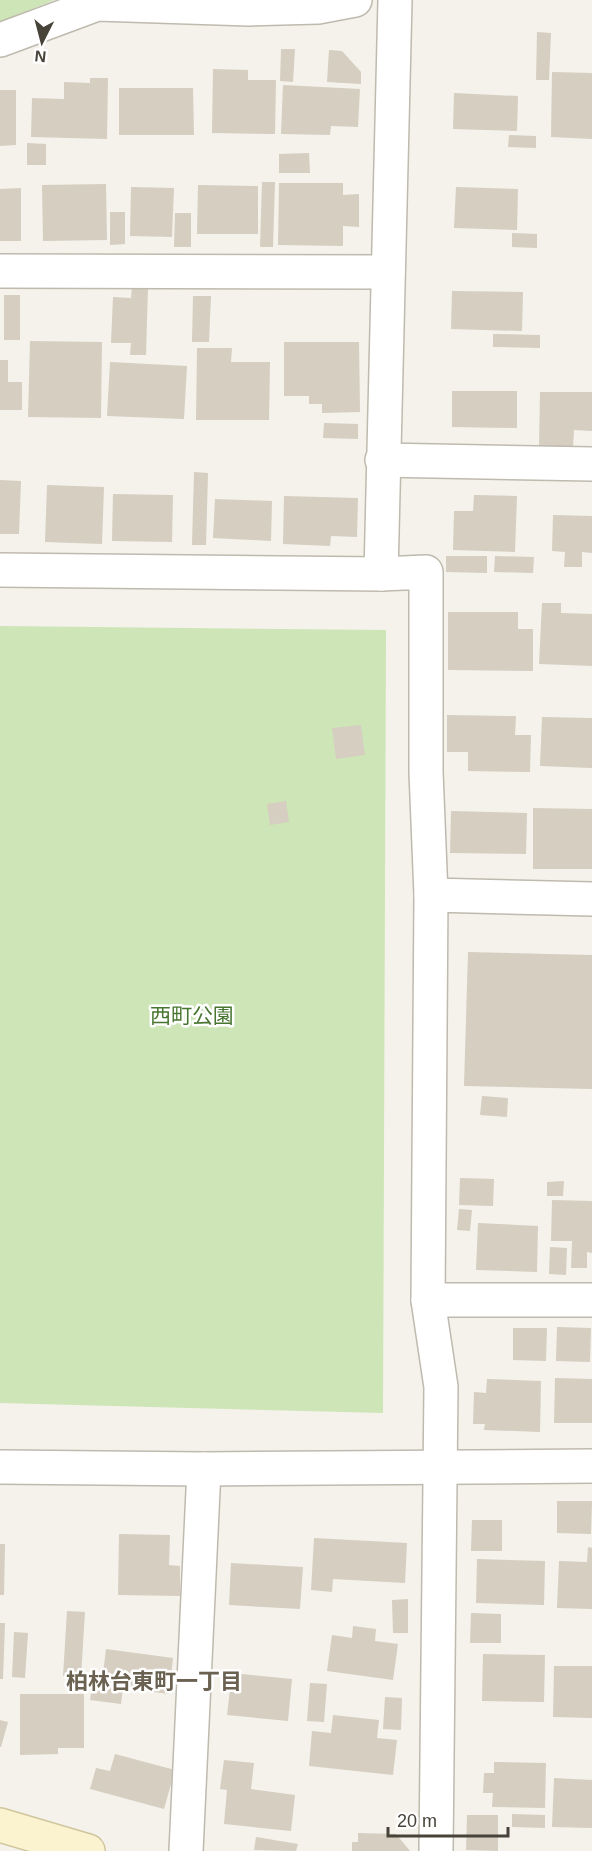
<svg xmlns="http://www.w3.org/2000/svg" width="592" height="1851" viewBox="0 0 592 1851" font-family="Helvetica,'Noto Sans JP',sans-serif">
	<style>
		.green { fill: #cee5b7 }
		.building { fill: #d5cec1 }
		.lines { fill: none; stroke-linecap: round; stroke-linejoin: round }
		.street-casing { stroke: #bfbaae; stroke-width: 36 }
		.secondary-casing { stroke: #d0c69e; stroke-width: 36 }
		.street { stroke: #fff; stroke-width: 33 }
		.secondary { stroke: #fbf2cf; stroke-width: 33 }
		.labels { text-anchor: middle; stroke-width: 5; stroke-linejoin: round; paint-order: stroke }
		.park-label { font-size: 21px; fill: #487630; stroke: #fff }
		.neighbourhood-label { font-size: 22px; font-weight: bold; fill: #6a6151; stroke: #fff }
	</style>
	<rect width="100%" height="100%" fill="#f4f2eb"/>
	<!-- green -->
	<g class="green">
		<polygon points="0,0 54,0 0,22"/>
		<polygon points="0,626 386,630 383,1413 0,1403"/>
	</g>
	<!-- building -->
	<g class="building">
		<polygon points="537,32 551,33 549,80 536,80"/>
		<polygon points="281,49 295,49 293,82 280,81"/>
		<polygon points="329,50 342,51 361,72 361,84 327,82"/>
		<polygon points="213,69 248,70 248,80 276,80 275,134 212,133"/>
		<polygon points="552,72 592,73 592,139 551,137"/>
		<polygon points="90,78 108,78 107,139 31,137 32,98 64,99 64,82 90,83"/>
		<polygon points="283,85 360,89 358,127 331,126 330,135 281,134"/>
		<polygon points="119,88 193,88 194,135 119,135"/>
		<polygon points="0,90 16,90 16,145 0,146"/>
		<polygon points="454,93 518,96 517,131 453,129"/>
		<polygon points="509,135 536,136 536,148 508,147"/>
		<polygon points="27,143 46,144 46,165 27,165"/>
		<polygon points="309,153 310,173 279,173 279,154"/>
		<polygon points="262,182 275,182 273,247 260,247"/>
		<polygon points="279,183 343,183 343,195 359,194 359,227 343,226 343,246 278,245"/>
		<polygon points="106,184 107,240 43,241 42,185"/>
		<polygon points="198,185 258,186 258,234 197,234"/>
		<polygon points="131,187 174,188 172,237 130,236"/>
		<polygon points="456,187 518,189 517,230 454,228"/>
		<polygon points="21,188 21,241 0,241 0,189"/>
		<polygon points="110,212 125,212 125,244 110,245"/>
		<polygon points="175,213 191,213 191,247 174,247"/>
		<polygon points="512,233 537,234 537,248 512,247"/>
		<polygon points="132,286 148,287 146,355 130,355 131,343 111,343 113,297 131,298"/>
		<polygon points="452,291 523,292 522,331 451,329"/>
		<rect x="4" y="295" width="16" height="45"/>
		<polygon points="193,296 211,296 209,342 192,342"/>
		<polygon points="493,334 540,335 540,348 493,347"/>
		<polygon points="30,341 102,342 101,418 28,417"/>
		<polygon points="284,342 359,342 360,412 322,413 322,404 309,404 309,396 284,396"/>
		<polygon points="197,348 232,348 231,362 270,362 269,420 196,420"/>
		<polygon points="0,360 8,360 8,382 22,382 22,410 0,410"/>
		<polygon points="110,362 187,366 184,419 107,416"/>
		<polygon points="452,391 517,391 517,428 452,427"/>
		<polygon points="540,392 592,392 592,431 574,430 573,447 539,447"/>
		<polygon points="324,423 358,424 358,439 323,438"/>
		<polygon points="194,472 208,473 206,545 192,545"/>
		<polygon points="0,480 21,481 19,534 0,534"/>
		<polygon points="47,485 104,487 102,544 45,542"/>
		<polygon points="113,494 173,495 172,542 112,541"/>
		<polygon points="474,495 517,496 515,552 453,550 454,511 473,511"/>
		<polygon points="284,496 358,498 357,537 331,536 330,546 283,544"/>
		<polygon points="215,499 272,501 271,541 213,538"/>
		<polygon points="553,515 592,516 592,553 582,552 582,567 564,567 565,552 552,551"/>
		<polygon points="446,556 487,556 487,573 446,572"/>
		<polygon points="495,556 534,557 533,573 494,572"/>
		<polygon points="542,603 561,603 561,613 592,614 592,666 539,664"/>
		<polygon points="448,612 518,612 518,629 533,629 533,671 448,670"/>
		<polygon points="447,715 516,716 515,735 531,735 530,772 468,771 468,752 447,752"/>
		<polygon points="542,717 592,718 592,768 540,766"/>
		<polygon points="361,725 365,755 336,759 332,728"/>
		<polygon points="286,801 289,822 270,825 267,804"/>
		<polygon points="533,808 592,809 592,869 533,869"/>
		<polygon points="451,811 527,813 526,854 450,853"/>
		<polygon points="468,952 592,955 592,1089 464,1086"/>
		<polygon points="482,1096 508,1098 507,1117 480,1115"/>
		<polygon points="460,1178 494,1179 493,1206 459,1205"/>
		<polygon points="564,1181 563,1196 547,1196 547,1182"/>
		<polygon points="552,1200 592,1201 592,1253 587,1252 587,1268 571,1268 572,1241 551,1241"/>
		<polygon points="459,1209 472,1210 470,1231 457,1230"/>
		<polygon points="478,1223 538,1226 537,1272 476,1270"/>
		<polygon points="550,1247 567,1248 566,1275 549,1274"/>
		<polygon points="557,1327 591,1328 590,1362 556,1361"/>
		<polygon points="513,1328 547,1328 546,1361 513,1360"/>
		<polygon points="555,1378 592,1379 592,1423 554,1423"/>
		<polygon points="487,1379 541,1381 540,1432 484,1430 485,1424 473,1424 474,1392 486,1393"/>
		<polygon points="557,1501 592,1501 591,1534 557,1533"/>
		<polygon points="472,1520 502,1520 502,1551 471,1551"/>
		<polygon points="119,1534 170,1535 169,1565 180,1566 180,1596 118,1595"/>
		<polygon points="314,1538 407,1543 405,1583 333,1579 332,1592 311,1590"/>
		<polygon points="0,1544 5,1544 4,1595 0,1595"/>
		<polygon points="588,1547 592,1548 592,1609 557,1608 559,1561 587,1562"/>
		<polygon points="477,1559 545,1561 544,1605 476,1603"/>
		<polygon points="231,1563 303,1567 300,1609 229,1605"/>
		<polygon points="408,1599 408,1633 393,1633 392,1600"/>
		<polygon points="67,1611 85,1612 81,1677 63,1676"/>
		<polygon points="471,1613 501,1614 501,1643 470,1643"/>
		<polygon points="0,1623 5,1623 3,1679 0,1679"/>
		<polygon points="353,1626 376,1629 375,1641 398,1644 393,1680 327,1671 332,1635 352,1638"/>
		<polygon points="14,1632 28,1633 25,1678 12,1677"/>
		<polygon points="106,1649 173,1658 169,1694 123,1688 121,1704 90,1700 94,1673 103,1674"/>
		<polygon points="483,1654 545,1655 544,1702 482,1701"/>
		<polygon points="554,1666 592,1666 592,1718 553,1717"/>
		<polygon points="232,1673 292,1679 288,1721 227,1715"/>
		<polygon points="310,1683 327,1684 324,1722 307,1721"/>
		<polygon points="20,1694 84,1694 84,1748 58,1748 58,1754 20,1755"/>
		<polygon points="385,1697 402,1698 401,1730 383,1729"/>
		<polygon points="333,1715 379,1720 377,1738 397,1740 393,1775 309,1766 312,1731 331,1733"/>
		<polygon points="0,1720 8,1722 1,1747 0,1747"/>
		<polygon points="115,1754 175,1770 164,1809 90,1789 96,1768 110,1771"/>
		<polygon points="224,1760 254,1763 251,1789 295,1795 291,1831 224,1824 227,1790 220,1789"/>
		<polygon points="494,1762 546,1763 545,1808 492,1807 493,1793 483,1793 484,1773 494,1773"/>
		<polygon points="554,1778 592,1780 592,1828 552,1827"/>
		<polygon points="512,1814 545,1815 545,1828 512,1827"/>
		<polygon points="467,1815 498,1815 498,1851 466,1850"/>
		<polygon points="358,1833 396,1834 410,1851 352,1851 352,1842 358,1842"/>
		<polygon points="256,1837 298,1844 296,1851 254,1850"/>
	</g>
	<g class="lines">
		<defs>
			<g id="street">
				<polyline points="0,40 97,4 249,9 318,7 355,0"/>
				<polyline points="0,271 388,272"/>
				<polyline points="382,460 592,464"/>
				<polyline points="0,570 381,574 426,572 426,772 431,895 428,1300 441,1387 436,1851"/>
				<polyline points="381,574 395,0"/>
				<polyline points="431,895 592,899"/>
				<polyline points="428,1300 592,1300"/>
				<polyline points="0,1467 204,1469 592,1466"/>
				<polyline points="186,1851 204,1469"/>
			</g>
			<polyline id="secondary" points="0,1825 88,1851"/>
		</defs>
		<!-- street casing -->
		<use href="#street" class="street-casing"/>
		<!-- secondary casing -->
		<use href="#secondary" class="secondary-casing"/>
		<!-- street -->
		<use href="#street" class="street"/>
		<!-- secondary -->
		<use href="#secondary" class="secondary"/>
	</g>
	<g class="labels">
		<!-- park labels -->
		<g class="park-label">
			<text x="192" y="1023">西町公園</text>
		</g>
		<!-- neighbourhood labels -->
		<g class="neighbourhood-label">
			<text x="154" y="1689">柏林台東町一丁目</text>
		</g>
	</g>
	<!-- north arrow -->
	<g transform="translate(42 42) rotate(186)" stroke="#ffffff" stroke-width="4.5" paint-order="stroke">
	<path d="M0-4.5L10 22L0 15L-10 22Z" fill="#484339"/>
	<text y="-9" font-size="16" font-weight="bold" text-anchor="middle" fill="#484339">N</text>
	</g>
	<!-- scale -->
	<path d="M388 1827v9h120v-9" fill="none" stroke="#484339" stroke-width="3"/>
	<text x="397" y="1827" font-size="18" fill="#484339" stroke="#ffffff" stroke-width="4.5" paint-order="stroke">20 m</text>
</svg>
